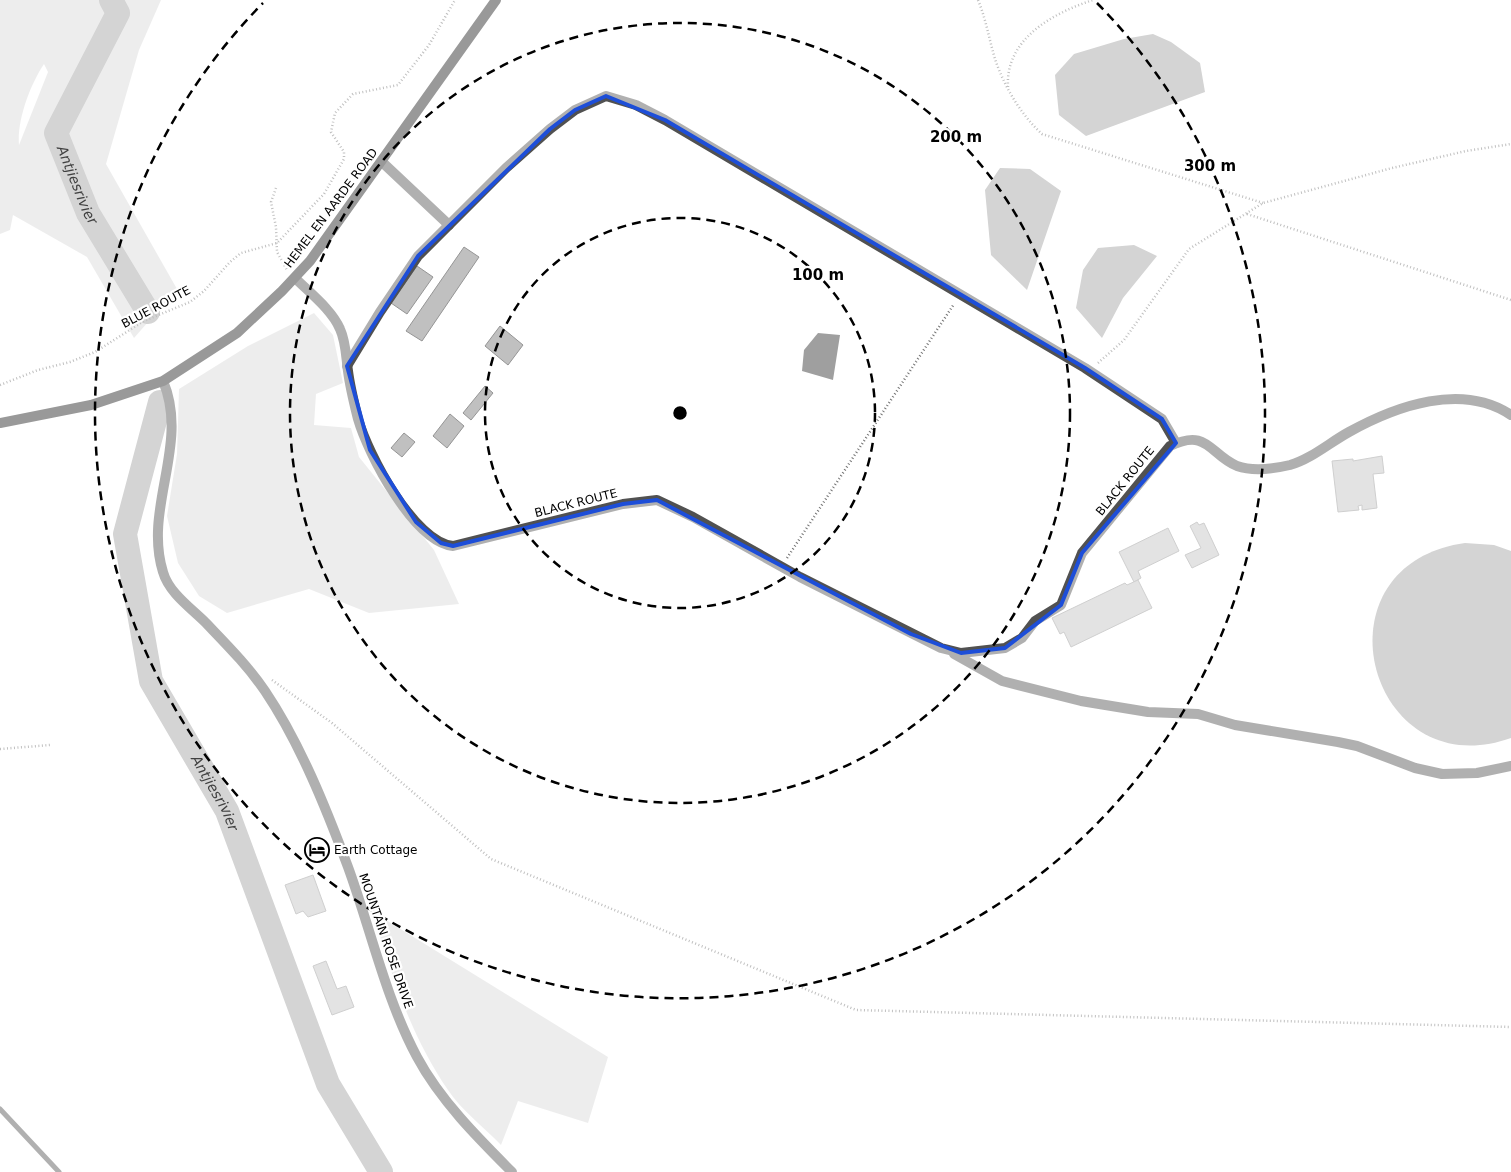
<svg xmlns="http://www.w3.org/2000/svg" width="1511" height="1172" viewBox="0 0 1511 1172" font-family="'DejaVu Sans',sans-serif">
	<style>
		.green { fill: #d8d8d8; fill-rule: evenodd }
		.water { fill: #9f9f9f }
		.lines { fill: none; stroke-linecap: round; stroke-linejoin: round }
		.river { stroke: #9f9f9f; stroke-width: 24 }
		.building { fill: #c0c0c0; stroke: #959595 }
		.path { stroke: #737373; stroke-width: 2.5; stroke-dasharray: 1 2.5; stroke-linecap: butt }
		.service { stroke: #515151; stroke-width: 5 }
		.minor { stroke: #515151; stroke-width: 10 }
		.secondary { stroke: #1e1e1e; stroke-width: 10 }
		.marked { fill: none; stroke: #1d4ed8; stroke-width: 4; stroke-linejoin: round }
		.ring { fill: none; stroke: #000; stroke-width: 2.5; stroke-dasharray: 9 6 }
		.labels { text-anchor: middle; stroke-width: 4.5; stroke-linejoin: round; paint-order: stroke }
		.street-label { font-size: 12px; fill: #000; stroke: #fff }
		.poi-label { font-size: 12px; fill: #000; stroke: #fff; text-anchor: start }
		.water-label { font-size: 14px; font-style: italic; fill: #404040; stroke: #fff }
		.centre { fill: #000; stroke: #fff; stroke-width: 2.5 }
		.ring-label { font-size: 15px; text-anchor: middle; font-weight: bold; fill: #000; stroke: #fff; stroke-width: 4.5; stroke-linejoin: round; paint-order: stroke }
	</style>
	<rect width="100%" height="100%" fill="#fff"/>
	<!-- green -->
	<g class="green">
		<path d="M0,0h161l-22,50 -33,114 71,125 -43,49 -47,-81 -74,-42 -3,15 -10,4zM44,64l4,8 -29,73c-2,-25 11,-60 25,-81z"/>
		<polygon points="314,313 333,335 343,383 316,394 314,425 351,428 359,457 434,550 459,604 369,613 309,589 227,613 199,596 178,563 167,516 177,454 179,389 248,346"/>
		<path d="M373,912l235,145 -20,66 -70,-22 -17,44c-16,-17 -41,-36 -53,-55 -36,-52 -58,-117 -75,-178z"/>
	</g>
	<!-- water -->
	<g class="water">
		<polygon points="1153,34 1171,42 1200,63 1205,92 1086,136 1059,115 1055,75 1074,54 1124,39"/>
		<polygon points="1000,168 1030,169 1061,191 1027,290 991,255 985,190"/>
		<polygon points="1134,245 1157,256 1123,298 1102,338 1076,308 1083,270 1098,248"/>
		<polygon points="818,333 840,335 833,380 802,371 804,350"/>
		<path d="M1465,543l29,2 17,6v187c-143,51 -202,-173 -46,-195z"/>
	</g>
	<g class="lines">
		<!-- river -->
		<g class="river">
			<path id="s1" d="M111,0l7,13 -62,120 32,80 60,99"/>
			<path id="s2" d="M160,402l-35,132 26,147 76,130 101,273 53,88"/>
		</g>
	</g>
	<!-- building -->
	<g class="building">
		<polygon points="464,247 479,257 422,341 406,331"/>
		<polygon points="417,266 433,277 407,314 391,303"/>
		<polygon points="500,326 523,345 508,365 485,346"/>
		<polygon points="485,386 493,393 471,420 463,413"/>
		<polygon points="450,414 464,426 447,448 433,436"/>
		<polygon points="404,433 415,442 402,457 391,448"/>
		<polygon points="1382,456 1384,473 1373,474 1377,508 1362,510 1362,505 1358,506 1359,510 1338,512 1332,461 1353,459 1353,461"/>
		<polygon points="1197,522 1199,525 1204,523 1219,555 1192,568 1185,555 1201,548 1190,526"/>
		<polygon points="1168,528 1179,551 1138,571 1141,578 1134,582 1119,552"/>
		<polygon points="1138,580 1152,608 1071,647 1064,632 1060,634 1052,618 1125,583 1127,585"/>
		<polygon points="313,875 326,911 308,917 303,911 296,914 285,885"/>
		<polygon points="326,961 337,989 346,986 354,1007 332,1015 313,966"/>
	</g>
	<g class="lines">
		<!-- path -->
		<g class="path">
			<path d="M978,0c8,19 11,39 17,59 9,27 26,56 47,75l221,69"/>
			<path d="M1008,87c-3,-48 45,-74 85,-87"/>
			<polyline points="276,188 271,202 276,227 277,252 287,270"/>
			<polyline points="1247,214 1511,300"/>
			<polyline points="1098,363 1124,340 1189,249 1263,203 1392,168 1466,151 1511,144"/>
			<polyline points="0,385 38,370 70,362 95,352 144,321 190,302 204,291 230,262 241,253 277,243 324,194 344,159 344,152 331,132 335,113 353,94 398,85 429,45 455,0"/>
			<polyline points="787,558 954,304"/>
			<polyline points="272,680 332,723 491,859 856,1010 1511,1027"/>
			<polyline points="0,749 50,745"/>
		</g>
		<!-- service -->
		<polyline class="service" points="0,1109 59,1172"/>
		<!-- minor -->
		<g class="minor">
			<polyline points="382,162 449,225"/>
			<path d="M295,278c15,15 37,32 45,51 6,13 6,28 8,42 2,16 6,32 10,48 10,35 56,123 95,127l170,-42 34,-4 36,17 107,60 141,71 20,5 44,-5 17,-10 13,-17 26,-16 21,-52 88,-107c38,-18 39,8 67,20 17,6 36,3 53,-1 21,-6 39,-22 59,-33 47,-26 113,-50 162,-17"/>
			<polyline points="347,366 380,312 418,256 506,168 550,129 575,110 606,96 636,105 665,120 1085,368 1162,419 1176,443"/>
			<path d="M163,381c27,63 -20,127 0,191 6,21 28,36 43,51 21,22 42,43 59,68 35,52 61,117 83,176 23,63 37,130 69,190 23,43 61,81 95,115"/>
			<polyline points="954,654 1002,681 1081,701 1148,712 1198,714 1235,725 1338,742 1357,746 1415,768 1442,774 1477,773 1511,766"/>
		</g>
		<!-- secondary -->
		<polyline class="secondary" points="0,423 91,405 163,381 237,333 282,291 310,261 496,0"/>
	</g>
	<!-- marked area -->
	<path d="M0 0H1511V1172H0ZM606,96l59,24 420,248 77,51 14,24 -94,110 -21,52 -56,43 -44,5 -50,-19 -254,-134 -34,4 -170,42 -12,-3 -25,-21 -46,-72 -23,-84 71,-110 132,-127 25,-19z" fill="#fff" fill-opacity=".55" fill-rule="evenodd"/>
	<path class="marked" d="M606,96l59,24 420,248 77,51 14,24 -94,110 -21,52 -56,43 -44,5 -50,-19 -254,-134 -34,4 -170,42 -12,-3 -25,-21 -46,-72 -23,-84 71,-110 132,-127 25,-19z"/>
	<!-- distance rings -->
	<g class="ring">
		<circle cx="680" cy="413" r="195"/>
		<circle cx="680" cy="413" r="390"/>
		<path d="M1097 3A585 585 0 1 1 263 3"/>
	</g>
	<!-- icons -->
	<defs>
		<symbol id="hotel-ring" viewBox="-11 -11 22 22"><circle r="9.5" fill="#fff" stroke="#000" stroke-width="1.5"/><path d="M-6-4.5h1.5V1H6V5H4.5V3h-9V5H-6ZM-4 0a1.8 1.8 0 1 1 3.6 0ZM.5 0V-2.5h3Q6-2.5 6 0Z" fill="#000"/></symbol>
	</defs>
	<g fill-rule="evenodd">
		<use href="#hotel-ring" x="303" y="836" width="28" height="28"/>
	</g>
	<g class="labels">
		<!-- street labels -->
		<g class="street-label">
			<text transform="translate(331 208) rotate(-53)" y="4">HEMEL EN AARDE ROAD</text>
			<text transform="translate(156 307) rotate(-28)" y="4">BLUE ROUTE</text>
			<text transform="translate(1125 481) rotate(-51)" y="4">BLACK ROUTE</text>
			<text transform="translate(576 503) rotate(-14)" y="4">BLACK ROUTE</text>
			<text transform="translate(386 941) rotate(71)" y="4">MOUNTAIN ROSE DRIVE</text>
		</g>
		<!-- poi labels -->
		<g class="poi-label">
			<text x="334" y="854">Earth Cottage</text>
		</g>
		<!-- water labels -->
		<g class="water-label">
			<text dy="5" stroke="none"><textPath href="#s1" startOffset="206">Antjiesrivier</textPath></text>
			<text dy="5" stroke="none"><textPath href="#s2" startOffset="415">Antjiesrivier</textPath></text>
		</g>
	</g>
	<circle cx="680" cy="413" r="8" class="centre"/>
	<g class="ring-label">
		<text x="956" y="142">200 m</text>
		<text x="1210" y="171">300 m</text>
		<text x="818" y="280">100 m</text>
	</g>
</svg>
